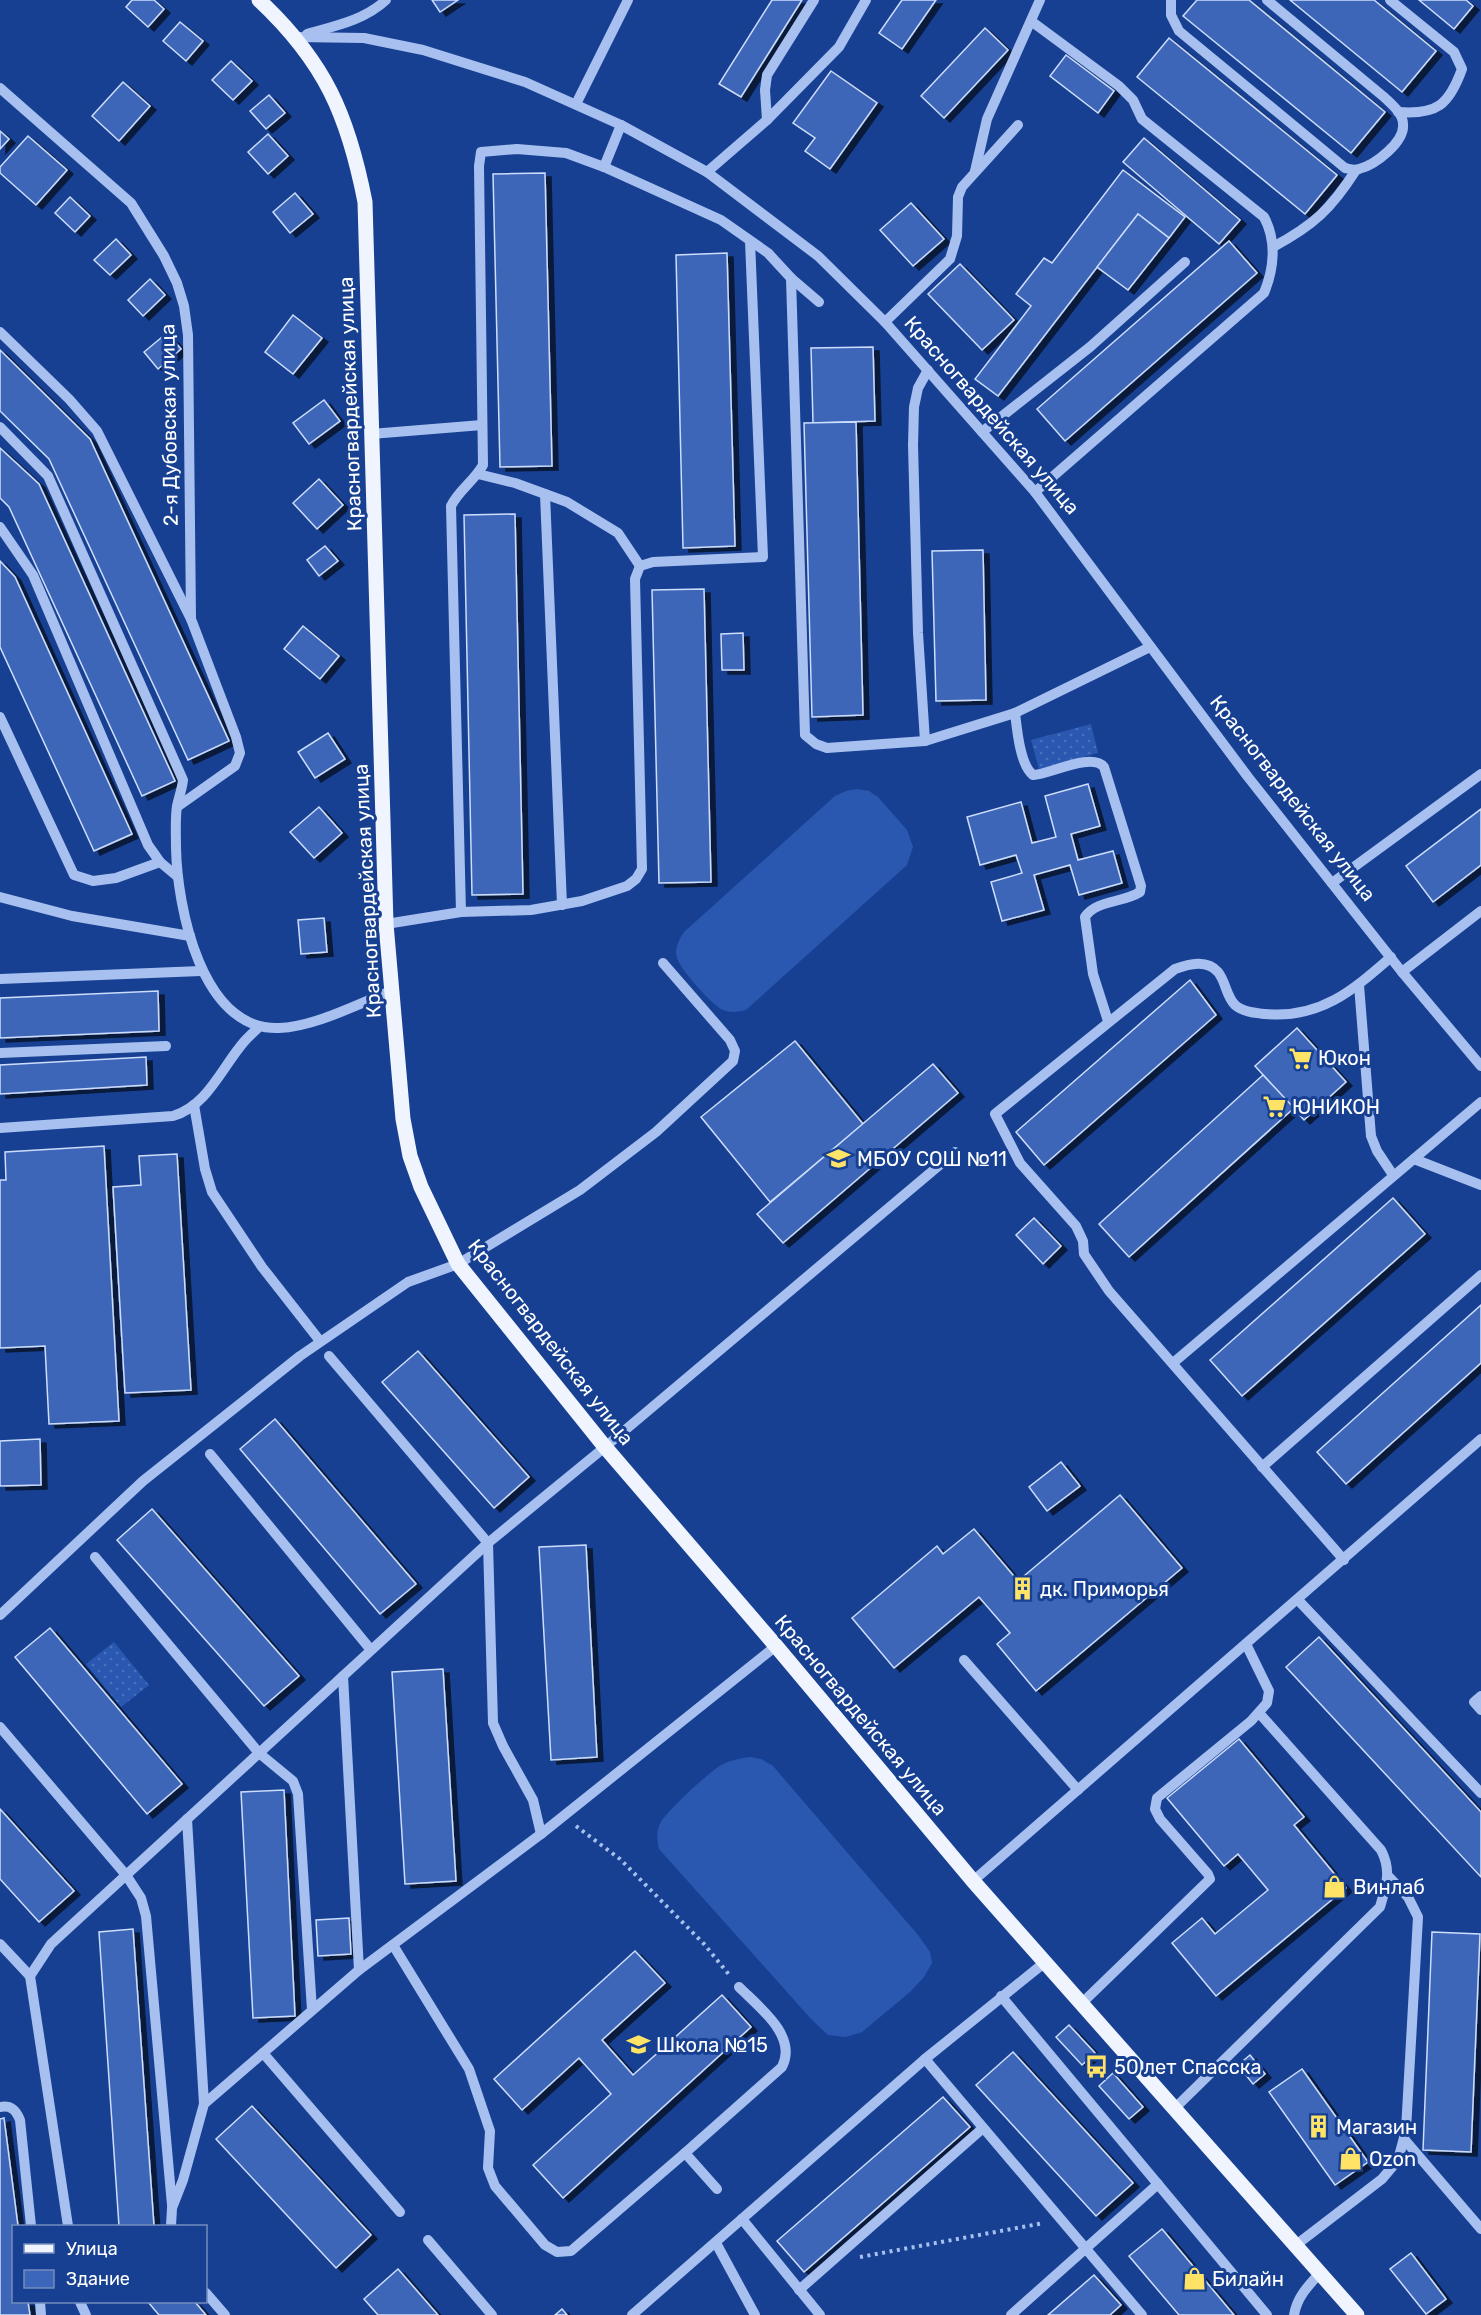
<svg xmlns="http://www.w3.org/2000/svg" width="1481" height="2315" viewBox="0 0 1481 2315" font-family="Rubik,sans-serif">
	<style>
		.park { fill: url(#park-dots) }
		.pitch { fill: #2a58b1 }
		.building { fill: #3c66b9; stroke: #cdddfb; stroke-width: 1.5; filter: url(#shadow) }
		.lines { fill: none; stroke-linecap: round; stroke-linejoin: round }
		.path { stroke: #a7c0f0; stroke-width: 4; stroke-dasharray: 3 4.5; stroke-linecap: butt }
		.minor { stroke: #a7c0f0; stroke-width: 10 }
		.major { stroke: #f0f4ff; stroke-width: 15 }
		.labels { text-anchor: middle; stroke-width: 6; stroke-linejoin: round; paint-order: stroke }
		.street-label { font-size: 20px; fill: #fff; stroke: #174092 }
		.poi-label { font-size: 20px; fill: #fff; stroke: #174092; text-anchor: start }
	</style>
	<defs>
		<pattern id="park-dots" width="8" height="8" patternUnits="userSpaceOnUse" patternTransform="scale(1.5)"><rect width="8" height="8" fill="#2a58b1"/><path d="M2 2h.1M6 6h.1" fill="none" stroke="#4a71bd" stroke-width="1.8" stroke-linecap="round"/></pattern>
		<filter id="shadow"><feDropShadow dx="6" dy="4" stdDeviation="0" flood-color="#0009"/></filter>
	</defs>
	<rect width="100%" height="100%" fill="#174092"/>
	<!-- park -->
	<g class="park">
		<polygon points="1091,724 1098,753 1039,769 1031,740"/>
		<polygon points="114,1642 149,1685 121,1707 86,1664"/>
	</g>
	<!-- pitch -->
	<g class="pitch">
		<path d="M858,789l11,2 9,6 29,33 6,17 -6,18 -161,145c-8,2 -15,3 -23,0 -10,-4 -43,-41 -46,-52 -3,-9 2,-18 7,-26l151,-136 11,-5z"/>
		<path d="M750,1757l11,2 12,7 145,169 12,17 2,11 -8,14 -14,15 -48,40 -16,5 -18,-2 -16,-15 -153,-171c-2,-9 -3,-19 2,-27 7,-12 50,-52 62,-58 9,-4 18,-6 27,-7z"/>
	</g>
	<!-- building -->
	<g class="building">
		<polygon points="132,0 154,0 164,9 148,27 126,7"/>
		<polygon points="432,0 458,0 440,12"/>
		<polygon points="772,0 802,0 741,97 719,84"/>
		<polygon points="902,0 936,0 902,49 879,33"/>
		<polygon points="1197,0 1249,0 1385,112 1351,153 1183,16"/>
		<polygon points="1290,0 1374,0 1436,51 1402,92"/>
		<polygon points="1419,0 1466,0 1473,6 1454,29"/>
		<polygon points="180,22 203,41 186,61 163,41"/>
		<polygon points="985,28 1008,50 944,118 921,96"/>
		<polygon points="1169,38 1337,175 1305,214 1137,77"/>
		<polygon points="1066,55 1114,91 1098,113 1050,76"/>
		<polygon points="231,61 252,81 233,100 212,80"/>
		<polygon points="831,71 877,103 830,169 805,151 815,138 793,123"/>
		<polygon points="123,82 150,106 119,141 92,116"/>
		<polygon points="269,95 285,113 266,129 250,111"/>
		<polygon points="0,131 9,139 0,149"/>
		<polygon points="268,134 288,156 268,174 248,152"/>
		<polygon points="28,136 67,170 36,205 0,173 0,167"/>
		<polygon points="1144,138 1240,220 1219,244 1123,162"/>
		<polygon points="1123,170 1185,217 1169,238 1138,214 998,396 975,379 1031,306 1016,294 1044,258 1052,263"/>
		<polygon points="545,173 552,466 500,467 493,174"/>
		<polygon points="295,193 313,214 290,233 273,212"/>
		<polygon points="70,197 90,216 75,232 55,213"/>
		<polygon points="911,203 944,239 913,266 880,230"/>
		<polygon points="1138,214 1169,238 1128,290 1097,267"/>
		<polygon points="116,239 131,255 110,275 94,260"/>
		<polygon points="1229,241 1257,273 1065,441 1037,409"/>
		<polygon points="727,253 735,546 683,548 676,255"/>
		<polygon points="960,264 1014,320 982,350 928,294"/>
		<polygon points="150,279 165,295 143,316 128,300"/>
		<polygon points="293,315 322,338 293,374 265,352"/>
		<polygon points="167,333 181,349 158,369 144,352"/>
		<polygon points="873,347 875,421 813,423 811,348"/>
		<polygon points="0,350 90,439 229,741 188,760 49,459 0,411"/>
		<polygon points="324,400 340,421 309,444 293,423"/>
		<polygon points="856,422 863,715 812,717 804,423"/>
		<polygon points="0,448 39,484 175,781 142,796 9,507 0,498"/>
		<polygon points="319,479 343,505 317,529 293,503"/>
		<polygon points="515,514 523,894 472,895 464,515"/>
		<polygon points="325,546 338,561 319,576 307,560"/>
		<polygon points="983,550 986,700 936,701 932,551"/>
		<polygon points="0,561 15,577 132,834 94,851 0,647"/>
		<polygon points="704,589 711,882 659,883 652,590"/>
		<polygon points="303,626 339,656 320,679 284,649"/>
		<polygon points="743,633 744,670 722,670 721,634"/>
		<polygon points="328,733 345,759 315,778 298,752"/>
		<polygon points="1088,784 1100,826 1071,834 1078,860 1113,851 1122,883 1079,895 1070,865 1034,875 1044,910 1002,921 991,882 1022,873 1016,855 980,865 967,817 1021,802 1032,843 1056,837 1045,796"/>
		<polygon points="319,807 342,833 314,858 290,832"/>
		<polygon points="1481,809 1481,865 1433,902 1406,866"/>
		<polygon points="324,918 327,952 301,954 298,920"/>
		<polygon points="1190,980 1216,1015 1044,1165 1016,1132"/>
		<polygon points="158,991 159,1031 0,1038 0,998"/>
		<polygon points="1297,1028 1346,1082 1304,1120 1255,1066"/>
		<polygon points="795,1041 863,1124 770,1202 701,1117"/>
		<polygon points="146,1057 147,1085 0,1094 0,1065"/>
		<polygon points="933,1064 958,1093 783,1243 757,1214"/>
		<polygon points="1263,1075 1294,1108 1129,1257 1099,1224"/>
		<polygon points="104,1146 119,1421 49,1424 45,1346 0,1348 0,1180 6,1180 5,1152"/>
		<polygon points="177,1154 191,1390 125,1393 113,1187 141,1185 139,1156"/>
		<polygon points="1393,1198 1425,1234 1242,1396 1210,1360"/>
		<polygon points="1034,1218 1061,1246 1043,1264 1016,1235"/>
		<polygon points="1481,1305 1481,1363 1346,1484 1317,1452"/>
		<polygon points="418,1351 529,1477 494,1508 382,1382"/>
		<polygon points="275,1419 416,1584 380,1614 240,1449"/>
		<polygon points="40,1439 41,1485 0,1486 0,1441"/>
		<polygon points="1061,1462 1080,1486 1047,1511 1029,1487"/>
		<polygon points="1120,1495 1182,1568 1036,1691 997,1644 1010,1633 979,1597 894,1668 852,1618 937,1546 943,1554 974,1529 1018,1581"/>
		<polygon points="152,1509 299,1676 264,1706 117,1540"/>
		<polygon points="586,1545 597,1757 551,1760 539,1547"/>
		<polygon points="50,1628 182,1784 147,1814 15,1657"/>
		<polygon points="1319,1637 1481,1812 1481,1877 1286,1667"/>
		<polygon points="443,1669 456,1881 405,1884 392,1672"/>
		<polygon points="1239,1739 1304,1817 1294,1825 1346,1888 1216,1996 1172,1943 1202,1918 1215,1934 1268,1890 1238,1854 1224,1866 1167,1798"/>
		<polygon points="284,1790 295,2016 253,2018 241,1792"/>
		<polygon points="0,1809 74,1891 39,1922 0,1879"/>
		<polygon points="349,1918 351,1954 318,1956 316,1920"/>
		<polygon points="133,1929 154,2226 119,2226 99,1932"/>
		<polygon points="1432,1932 1480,1934 1471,2152 1423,2150"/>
		<polygon points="635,1951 665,1983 602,2040 633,2075 722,1995 751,2027 563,2198 533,2165 611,2094 579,2058 522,2110 494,2079"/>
		<polygon points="1069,2025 1095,2053 1082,2065 1056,2037"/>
		<polygon points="1013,2052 1133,2183 1096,2216 976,2085"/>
		<polygon points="1250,2055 1265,2074 1253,2084 1238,2065"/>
		<polygon points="1302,2069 1368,2162 1335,2185 1269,2092"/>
		<polygon points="1113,2073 1143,2107 1129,2119 1099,2086"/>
		<polygon points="943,2097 970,2127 804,2272 777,2241"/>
		<polygon points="252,2106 371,2235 336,2268 216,2139"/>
		<polygon points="4,2118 18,2226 14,2226 14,2302 28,2302 30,2315 0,2315 0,2119"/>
		<polygon points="1162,2229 1234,2315 1179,2315 1129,2256"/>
		<polygon points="1411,2253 1446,2299 1426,2314 1390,2269"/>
		<polygon points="398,2269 438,2315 378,2315 364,2299"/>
		<polygon points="1094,2275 1121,2305 1110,2315 1048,2315"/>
		<polygon points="148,2302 195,2302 206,2315 159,2315"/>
		<polygon points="562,2309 567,2315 555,2315"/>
	</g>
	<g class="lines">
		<!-- path -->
		<g class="path">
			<polyline points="576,1826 620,1859 704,1944 731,1977"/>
			<polyline points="860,2257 1044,2223"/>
		</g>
		<!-- minor -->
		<g class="minor">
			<path d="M1171,0v15l8,16 166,137c5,1 9,3 14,1 16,-4 46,-27 44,-45 0,-11 -12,-20 -19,-27l-117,-97"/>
			<path d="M1390,0l64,52 8,17c-13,36 -25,46 -64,43"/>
			<path d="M1031,21l88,65 14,14 9,19 122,98c13,24 10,52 0,76l-229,199"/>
			<path d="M307,34c28,-8 58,-14 79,-34"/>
			<polyline points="295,37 364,38 423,50 525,82 621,125 707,172 818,256 885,322 1035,492 1248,777 1402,972 1481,1066"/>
			<polyline points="0,88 131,203 164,256 177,283 184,306 188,335 191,619"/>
			<polyline points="576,104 628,0"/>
			<polyline points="767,120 765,90 767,75 814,0"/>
			<polyline points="604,167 621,125"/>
			<polyline points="975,171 987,119 1040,0"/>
			<polyline points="707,172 767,120 839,47 866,0"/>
			<path d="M1273,247c41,-22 58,-38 83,-77"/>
			<polyline points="791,278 805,735 816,744 827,748 925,741 1015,713 1150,647"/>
			<polyline points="885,322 950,259 957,236 958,197 962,187 1018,125"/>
			<polyline points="0,332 69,399 97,431 191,619 236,737 240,753 235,766 177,807"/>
			<path d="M0,427l48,49 135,304c-1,9 -4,17 -6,26 -2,13 -1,29 -1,41 1,59 25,184 103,181 35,-1 79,-24 112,-37"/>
			<polyline points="982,432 1090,347 1185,262"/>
			<polyline points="371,434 482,425"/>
			<polyline points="478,474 515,483 567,502 618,533 640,566"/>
			<polyline points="545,494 562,905"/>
			<polyline points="0,527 33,575 148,845 160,862 178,877"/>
			<path d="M1015,713c2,16 5,52 18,62 17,-1 59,-23 71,-8l37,119 -1,6c-17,11 -44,8 -55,25l8,57 15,47"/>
			<polyline points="0,717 74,875 93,881 116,878 160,862"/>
			<polyline points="925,741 918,633 913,445 914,407 918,388 928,370"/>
			<polyline points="1332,883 1481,774"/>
			<polyline points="0,897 72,916 190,936"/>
			<path d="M461,912l-10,-406c8,-16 23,-25 32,-41l-4,-299 2,-14 36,-3 49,4 38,14 117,53 47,33 23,25 28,24"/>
			<polyline points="386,924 461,912 531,910 582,901 627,886 636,879 642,869 635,579 640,566 653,562 763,557 750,241"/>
			<polyline points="1402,972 1481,911"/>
			<polyline points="0,979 201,971"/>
			<polyline points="1359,985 1371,1136 1377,1151 1393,1175"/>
			<polyline points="0,1053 166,1046"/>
			<polyline points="194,1105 205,1169 212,1192 262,1267 320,1341"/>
			<path d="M0,1128l173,-12c34,-10 48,-47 70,-73 5,-6 11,-11 16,-16"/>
			<polyline points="1414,1159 1481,1185"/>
			<polyline points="329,1356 488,1543 493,1723 503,1746 533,1800 541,1834"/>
			<polyline points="1173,1363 1481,1102"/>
			<polyline points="210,1454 371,1650"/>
			<polyline points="1262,1467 1481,1275"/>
			<polyline points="95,1557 259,1753 293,1781 298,1794 312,2010"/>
			<path d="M1344,1560l-235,-269 -25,-37 -1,-13 -7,-15 -56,-63 -25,-49 180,-145c14,-5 32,-10 43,3 8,10 8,24 17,33 8,7 20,8 30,9 55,5 87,-23 126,-57"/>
			<polyline points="1298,1600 1481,1793"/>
			<polyline points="0,1615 143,1481 300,1356 408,1282 458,1264 580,1190 656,1132 733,1061 735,1051 730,1040 663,963"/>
			<polyline points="964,1660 1078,1790"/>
			<polyline points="343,1676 359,1970"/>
			<polyline points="1481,1696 1474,1702 1481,1710"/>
			<polyline points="0,1727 126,1875 141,1898 146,1916 172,2205"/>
			<polyline points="187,1819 204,2104"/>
			<polyline points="973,1881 1481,1439"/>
			<polyline points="0,1944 30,1976"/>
			<polyline points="393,1945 469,2069 490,2131 488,2168 495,2186 545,2245 557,2252 571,2251 685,2153 717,2189"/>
			<polyline points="1001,1996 1267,2315"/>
			<polyline points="1081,2004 1210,1879 1208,1874 1160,1819 1155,1809 1157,1798 1251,1721 1267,1703 1269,1691 1246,1644"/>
			<polyline points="263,2053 400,2212"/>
			<polyline points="925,2059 1142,2315"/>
			<path d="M0,2107c11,-2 16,3 20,13l11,106"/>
			<path d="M1175,2108l205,-201c6,-21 12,-36 1,-57l-122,-137"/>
			<polyline points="1404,2139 1481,2229"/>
			<path d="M685,2153l97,-86c16,-31 -23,-60 -43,-80"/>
			<polyline points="742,2219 820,2315"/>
			<polyline points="68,2226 30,1976 51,1944 488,1543 605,1447 955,1152"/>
			<polyline points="171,2226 172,2208 183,2180 204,2104 359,1970 541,1834 776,1646"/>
			<polyline points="428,2240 492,2315"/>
			<polyline points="716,2243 755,2315"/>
			<polyline points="1296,2245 1382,2179 1398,2160 1406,2130 1418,1917 1408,1897 1389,1877"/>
			<polyline points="799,2290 983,2128"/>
			<polyline points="206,2293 225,2315"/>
			<polyline points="40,2302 41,2315"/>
			<polyline points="80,2302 86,2315"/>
			<polyline points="632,2315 925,2059 1044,1963"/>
			<polyline points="1011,2315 1158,2184"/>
			<path d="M1294,2315c3,-18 14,-29 26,-42"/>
		</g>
		<!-- major -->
		<path class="major" d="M259,0c66,62 89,115 106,202l21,722 17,195 7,37 11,31 37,77 147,183 171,199 197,235 384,434"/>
	</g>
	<!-- icons -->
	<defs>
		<symbol id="supermarket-bare" viewBox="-9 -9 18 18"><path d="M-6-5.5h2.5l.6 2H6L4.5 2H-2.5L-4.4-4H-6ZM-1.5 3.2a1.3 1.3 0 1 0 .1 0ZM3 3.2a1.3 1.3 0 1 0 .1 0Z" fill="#ffe366" stroke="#174092" stroke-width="2.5" paint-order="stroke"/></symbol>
		<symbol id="school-bare" viewBox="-9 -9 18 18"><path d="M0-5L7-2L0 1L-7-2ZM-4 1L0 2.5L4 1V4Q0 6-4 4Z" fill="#ffe366" stroke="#174092" stroke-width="2.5" paint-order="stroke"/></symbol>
		<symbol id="building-bare" viewBox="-9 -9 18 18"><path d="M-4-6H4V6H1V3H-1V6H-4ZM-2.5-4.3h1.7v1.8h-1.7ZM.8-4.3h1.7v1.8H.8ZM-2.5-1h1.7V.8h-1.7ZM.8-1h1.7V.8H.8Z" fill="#ffe366" stroke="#174092" stroke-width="2.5" paint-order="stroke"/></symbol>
		<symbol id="shop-bare" viewBox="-9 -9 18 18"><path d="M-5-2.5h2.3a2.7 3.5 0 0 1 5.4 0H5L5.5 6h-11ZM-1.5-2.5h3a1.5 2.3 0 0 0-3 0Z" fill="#ffe366" stroke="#174092" stroke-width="2.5" paint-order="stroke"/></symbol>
		<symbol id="bus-bare" viewBox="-9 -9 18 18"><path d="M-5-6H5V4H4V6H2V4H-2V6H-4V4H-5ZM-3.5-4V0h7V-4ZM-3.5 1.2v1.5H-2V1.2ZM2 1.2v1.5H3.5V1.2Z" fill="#ffe366" stroke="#174092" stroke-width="2.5" paint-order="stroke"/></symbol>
	</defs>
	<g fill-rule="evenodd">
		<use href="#supermarket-bare" x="1284" y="1042" width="33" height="33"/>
		<use href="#supermarket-bare" x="1258" y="1090" width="33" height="33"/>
		<use href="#school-bare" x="822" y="1142" width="33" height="33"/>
		<use href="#building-bare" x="1006" y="1572" width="33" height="33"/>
		<use href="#shop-bare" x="1318" y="1870" width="33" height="33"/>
		<use href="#school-bare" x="622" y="2028" width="33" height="33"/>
		<use href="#bus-bare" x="1080" y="2050" width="33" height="33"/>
		<use href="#building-bare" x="1302" y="2110" width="33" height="33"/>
		<use href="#shop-bare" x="1334" y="2142" width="33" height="33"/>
		<use href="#shop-bare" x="1178" y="2262" width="33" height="33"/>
	</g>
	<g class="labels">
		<!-- street labels -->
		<g class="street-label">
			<text transform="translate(350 404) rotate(-92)" y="7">Красногвардейская улица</text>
			<text transform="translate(992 415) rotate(49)" y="7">Красногвардейская улица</text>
			<text transform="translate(169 425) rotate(-91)" y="7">2-я Дубовская улица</text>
			<text transform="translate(1293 798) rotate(52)" y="7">Красногвардейская улица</text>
			<text transform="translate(367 891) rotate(-93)" y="7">Красногвардейская улица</text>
			<text transform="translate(551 1342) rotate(52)" y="7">Красногвардейская улица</text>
			<text transform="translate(861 1715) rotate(50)" y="7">Красногвардейская улица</text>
		</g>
		<!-- poi labels -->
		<g class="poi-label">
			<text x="1318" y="1065">Юкон</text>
			<text x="1292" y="1114">ЮНИКОН</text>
			<text x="857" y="1166">МБОУ СОШ №11</text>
			<text x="1040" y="1596">дк. Приморья</text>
			<text x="1353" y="1894">Винлаб</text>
			<text x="656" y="2052">Школа №15</text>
			<text x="1114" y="2074">50 лет Спасска</text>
			<text x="1336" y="2134">Магазин</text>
			<text x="1369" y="2166">Ozon</text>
			<text x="1212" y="2286">Билайн</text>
		</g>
	</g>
	<!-- legend -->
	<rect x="12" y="2225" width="195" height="78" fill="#174092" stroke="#748cbe" stroke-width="1.5"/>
	<rect x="24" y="2244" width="30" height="9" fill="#f0f4ff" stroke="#748cbe" stroke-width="1.5"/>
	<text x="66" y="2255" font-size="18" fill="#ffffff">Улица</text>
	<rect x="24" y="2270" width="30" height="18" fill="#3c66b9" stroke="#748cbe" stroke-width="1.5"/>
	<text x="66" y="2285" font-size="18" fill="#ffffff">Здание</text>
</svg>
